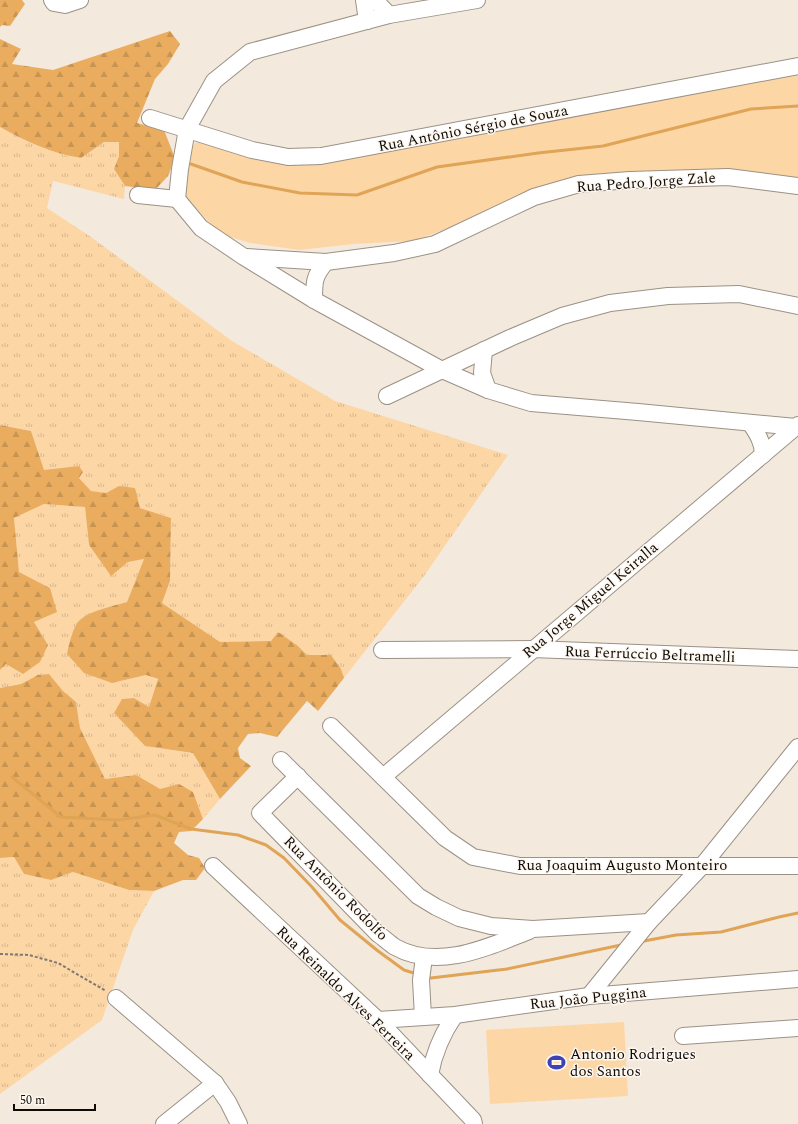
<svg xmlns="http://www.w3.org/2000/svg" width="798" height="1124" viewBox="0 0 798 1124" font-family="Spectral,serif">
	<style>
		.grass { fill: url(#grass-tufts) }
		.forest { fill: url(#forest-firs) }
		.park { fill: #fdd6a6 }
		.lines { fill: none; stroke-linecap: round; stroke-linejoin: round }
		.stream { stroke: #e0a456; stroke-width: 3 }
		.minor-casing { stroke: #9b9185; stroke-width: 18 }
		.path { stroke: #7f7870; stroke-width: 2; stroke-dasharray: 3 2; stroke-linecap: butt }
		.minor { stroke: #fff; stroke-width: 16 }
		.labels { text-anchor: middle; stroke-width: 3; stroke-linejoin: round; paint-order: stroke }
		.street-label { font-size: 15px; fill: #0e0b07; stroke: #fef7f0 }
		.poi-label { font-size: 15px; fill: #0e0b07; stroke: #fef7f0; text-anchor: start }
	</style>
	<defs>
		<pattern id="grass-tufts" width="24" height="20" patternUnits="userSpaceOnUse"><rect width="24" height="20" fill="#fdd6a6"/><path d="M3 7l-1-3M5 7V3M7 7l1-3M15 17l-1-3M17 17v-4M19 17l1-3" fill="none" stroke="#d8b68d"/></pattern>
		<pattern id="forest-firs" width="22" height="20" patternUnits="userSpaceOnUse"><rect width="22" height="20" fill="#eaad5f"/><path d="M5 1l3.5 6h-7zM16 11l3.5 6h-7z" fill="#c89451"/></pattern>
	</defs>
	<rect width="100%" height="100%" fill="#f4e9dd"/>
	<!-- grass -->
	<g class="grass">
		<path d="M0,127c25,14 52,27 80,31l24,-16h15v14l-5,13 11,17 -1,13 -71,-18 -6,27 44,29 141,104 103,60 173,54 -84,121 -80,102 -3,-9 -10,-14h-24l-9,-9 -20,-13 -7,8 -51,1 -58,-39 8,-22 1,-63 -31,-10 -21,-22 -13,7 -15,-2 -12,-13v-12l-36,5 -12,-40 -31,-6z"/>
		<polygon points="44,504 85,507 89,545 111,575 128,562 144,559 127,602 105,608 112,683 146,675 158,680 149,707 134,698 123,699 114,713 145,746 193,753 220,799 203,819 193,792 160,790 136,775 105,779 80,728 76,702 63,691 49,674 38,675 21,684 0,688 0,670 6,664 48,645 34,622 50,588 19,572 14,518"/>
		<polygon points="14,857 24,874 51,880 73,872 129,890 154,891 133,930 102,1020 0,1094 0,858"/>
	</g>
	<!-- forest -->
	<g class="forest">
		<polygon points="0,0 22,0 25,4 10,26 2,25 0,27"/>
		<path d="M170,31l10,13 -12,20 -13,15 -18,44 27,7 11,28 -7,18 -13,14 -30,-4 -11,-17 5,-13v-14h-15l-23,16c-28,-4 -56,-17 -81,-31v-88l21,10 -9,15 41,6z"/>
		<path d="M0,425l31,6 13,39 35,-4 4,6 -4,6 12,13 15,2 13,-7 16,2 5,20 31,10 -1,63 -8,22 58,39 51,-1 7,-9 20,14 9,9h24l10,14 3,9 -26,33 -11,-10 -30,36 -17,-4 -12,1 -10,14 2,10 11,8 -31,33 -27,-46 -48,-7 -31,-33 8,-14 12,-1 15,9 9,-28 -12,-4 -34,8 -28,-10 -17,-19c2,-9 6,-29 14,-35 12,-9 32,-13 46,-17l17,-43 -16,3 -17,14 -22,-31 -4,-38 -41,-3 -30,14 5,54 31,16 7,24 -23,10 14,23 -8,17 -17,12 -17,-10 -6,6z"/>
		<polygon points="49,674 63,691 76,702 80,728 105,779 136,775 160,789 179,784 193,792 203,819 191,831 179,832 174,843 188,855 199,858 205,868 196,880 183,880 154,891 129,890 73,872 51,880 24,874 14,857 0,858 0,688 21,684 38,675"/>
	</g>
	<!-- park -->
	<g class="park">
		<polygon points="798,72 798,179 601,179 488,214 413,241 353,244 299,250 250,243 220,234 184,195 186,153 195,143 208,141 289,162"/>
		<polygon points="624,1022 628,1096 490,1104 486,1030"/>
	</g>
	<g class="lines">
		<!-- stream -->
		<g class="stream">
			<polyline points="191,164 242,182 300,193 357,195 437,167 538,153 603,146 751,109 798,106"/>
			<polyline points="12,777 61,817 118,820 155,815 191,829 238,835 266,845 284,858 312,887 340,920 378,951 404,970 417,974"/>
			<polyline points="644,941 676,935 721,932 779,917 798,913"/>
			<polyline points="426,977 431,978 507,969 621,945"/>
		</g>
		<defs>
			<g id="minor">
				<polyline points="52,0 54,3 65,5 80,0"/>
				<polyline points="364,0 367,21"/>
				<polyline points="375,0 389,15"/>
				<polyline points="477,0 389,15 250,52 214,81 187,129 180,169 177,199 201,228 244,257 314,300 442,370 488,390 531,403 638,412 796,427"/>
				<polyline points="150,118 252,150 288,157 321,156 798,66"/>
				<polyline points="138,195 177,199"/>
				<polyline points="246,257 326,262 394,253 435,244 534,197 579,184 630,180 728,177 798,186"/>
				<path d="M314,300c0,-18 0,-24 12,-38"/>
				<polyline points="484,350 482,373 488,390"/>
				<polyline points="387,396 510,338 562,316 610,303 668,296 739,294 798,306"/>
				<path d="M750,423c7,10 13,19 13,32"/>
				<polyline points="382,650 532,649 798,659"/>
				<polyline points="331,726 445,838 473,857 520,866 798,866"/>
				<polyline points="281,760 418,896 436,907 459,918 491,926 533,929 649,922"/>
				<path d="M298,776l-38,37 118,121c6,4 11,9 17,13 43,24 93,0 134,-16"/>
				<polyline points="383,777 798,425"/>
				<polyline points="213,866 378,1020 473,1120 474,1124"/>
				<polyline points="589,996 649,922 702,866 798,747"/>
				<polyline points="116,998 215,1083 228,1102 239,1124"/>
				<polyline points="423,1017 421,980 424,957"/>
				<polyline points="378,1020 455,1015 589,996 798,979"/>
				<polyline points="683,1036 798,1028"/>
				<path d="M430,1075c4,-23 12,-41 25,-60"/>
				<polyline points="164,1124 215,1083"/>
			</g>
		</defs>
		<!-- minor casing -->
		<use href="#minor" class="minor-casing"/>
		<!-- path -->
		<polyline class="path" points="0,954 29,955 58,963 106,991"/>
		<!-- minor -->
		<use href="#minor" class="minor"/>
	</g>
	<!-- icons -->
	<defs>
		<symbol id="stadium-bare" viewBox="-9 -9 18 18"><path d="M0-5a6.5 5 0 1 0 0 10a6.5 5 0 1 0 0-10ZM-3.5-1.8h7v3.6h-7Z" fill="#3e42b6" stroke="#fef7f0" stroke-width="2.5" paint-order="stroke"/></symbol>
	</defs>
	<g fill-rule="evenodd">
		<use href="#stadium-bare" x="544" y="1050" width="25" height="25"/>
	</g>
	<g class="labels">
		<!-- street labels -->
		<g class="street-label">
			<text transform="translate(473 128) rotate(-11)" y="5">Rua Antônio Sérgio de Souza</text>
			<text transform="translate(646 182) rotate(-4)" y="5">Rua Pedro Jorge Zale</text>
			<text transform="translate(590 600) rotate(-40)" y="5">Rua Jorge Miguel Keiralla</text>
			<text transform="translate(650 654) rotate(2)" y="5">Rua Ferrúccio Beltramelli</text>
			<text x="622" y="870">Rua Joaquim Augusto Monteiro</text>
			<text transform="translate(336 888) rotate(45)" y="5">Rua Antônio Rodolfo</text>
			<text transform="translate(346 993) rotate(44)" y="5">Rua Reinaldo Alves Ferreira</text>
			<text transform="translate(588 998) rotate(-6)" y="5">Rua João Puggina</text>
		</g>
		<!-- poi labels -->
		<g class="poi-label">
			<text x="570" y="1059">Antonio Rodrigues<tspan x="570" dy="17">dos Santos</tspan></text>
		</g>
	</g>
	<!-- scale -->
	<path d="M14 1104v6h81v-6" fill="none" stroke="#0e0b07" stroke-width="2"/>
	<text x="20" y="1104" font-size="12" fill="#0e0b07" stroke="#fef7f0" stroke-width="3" paint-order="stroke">50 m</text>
</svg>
